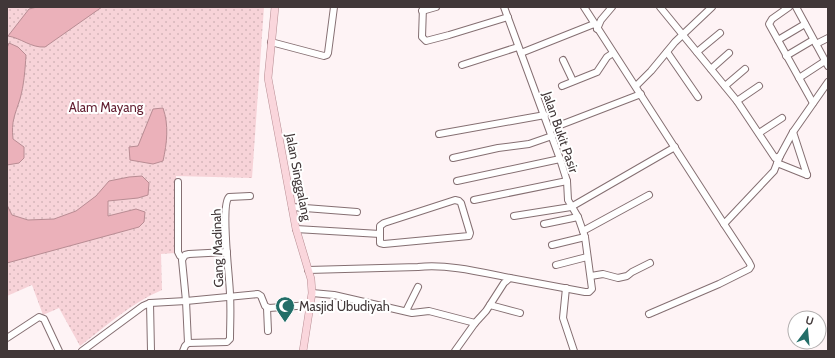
<svg xmlns="http://www.w3.org/2000/svg" width="835" height="358" viewBox="0 0 835 358" font-family="Cabin,sans-serif">
	<style>
		.park { fill: url(#park-dots) }
		.water { fill: #ebb1ba; stroke: #b88c93 }
		.lines { fill: none; stroke-linecap: round; stroke-linejoin: round }
		.minor-casing { stroke: #856f72; stroke-width: 8 }
		.major-casing { stroke: #b78d93; stroke-width: 8 }
		.minor { stroke: #fff; stroke-width: 6 }
		.major { stroke: #fad6dc; stroke-width: 7 }
		.labels { text-anchor: middle; stroke-width: 4; stroke-linejoin: round; paint-order: stroke }
		.park-label { font-size: 13px; fill: #611d2f; stroke: #fff }
		.street-label { font-size: 13px; fill: #413738; stroke: #fff }
		.poi-label { font-size: 13px; fill: #413738; stroke: #fff; text-anchor: start }
	</style>
	<defs>
		<pattern id="park-dots" width="8" height="8" patternUnits="userSpaceOnUse"><rect width="8" height="8" fill="#f7d3d8"/><path d="M2 2h.1M6 6h.1" fill="none" stroke="#d5b6ba" stroke-width="1.8" stroke-linecap="round"/></pattern>
	</defs>
	<rect width="100%" height="100%" fill="#fef3f5"/>
	<!-- park -->
	<path class="park" d="M7,7h257l-12,171 -76,-2 -1,77 -14,1 1,36c-31,13 -56,36 -82,56l-21,-38 -16,7 -11,-30 -25,11z"/>
	<!-- water -->
	<g class="water">
		<path d="M37,7h65l-57,40c-14,1 -24,-9 -37,-11l21,-27z"/>
		<path d="M9,43l9,4 8,8c-1,15 -2,30 -6,44 -5,16 -9,22 -7,40l11,8v11l-5,5 -12,2v-117z"/>
		<path d="M163,108c6,17 4,35 0,53l-10,3 -23,-4 -1,-13 9,-1 15,-37z"/>
		<polygon points="142,176 149,183 148,195 138,198 108,201 108,216 136,209 145,212 144,222 139,227 7,263 7,205 12,215 28,220 54,219 76,211 96,196 109,181 129,177"/>
	</g>
	<g class="lines">
		<defs>
			<g id="minor">
				<polyline points="423,7 422,37 426,41 449,35 508,17"/>
				<polyline points="584,7 724,224 774,171 780,156"/>
				<polyline points="660,7 737,101 775,158 780,156 793,132 828,82"/>
				<polyline points="789,7 772,19 769,24 813,103"/>
				<polyline points="796,7 828,66"/>
				<polyline points="422,11 436,7"/>
				<polyline points="597,29 601,20 612,7"/>
				<polyline points="778,40 805,24"/>
				<polyline points="271,42 324,56 327,55 328,53 334,7"/>
				<polyline points="816,44 828,38"/>
				<polyline points="667,52 698,97"/>
				<polyline points="697,52 720,33"/>
				<polyline points="521,53 594,24"/>
				<polyline points="786,56 813,40"/>
				<polyline points="563,60 573,81"/>
				<polyline points="462,65 518,47"/>
				<polyline points="711,69 729,53"/>
				<polyline points="799,78 825,61"/>
				<polyline points="562,86 597,72 607,57 613,53"/>
				<polyline points="636,86 651,71 675,42 712,7"/>
				<polyline points="725,86 745,69"/>
				<polyline points="737,101 759,86"/>
				<polyline points="550,129 641,94"/>
				<polyline points="793,132 807,175"/>
				<polyline points="759,133 782,118"/>
				<polyline points="439,134 545,115"/>
				<polyline points="453,158 498,148 529,144 552,136"/>
				<polyline points="777,163 807,175"/>
				<polyline points="457,181 560,159"/>
				<polyline points="178,182 178,252 180,256 183,257"/>
				<polygon points="455,200 459,201 461,203 470,233 469,236 384,244 380,243 380,226 384,223"/>
				<polyline points="474,200 567,181"/>
				<polyline points="292,207 357,212"/>
				<polyline points="514,216 571,207 675,147"/>
				<polyline points="544,224 578,217"/>
				<polyline points="296,229 380,234"/>
				<polyline points="583,231 649,195"/>
				<polyline points="552,245 585,237"/>
				<polyline points="556,265 587,257"/>
				<path d="M308,270l110,-3c31,-3 62,5 92,11"/>
				<polyline points="591,276 603,274 618,278 627,276 632,272 650,263"/>
				<polyline points="566,288 563,318 574,351"/>
				<polyline points="312,293 334,295 412,313 429,311 475,323"/>
				<polyline points="150,303 151,351"/>
				<polyline points="490,305 520,313"/>
				<polyline points="267,308 268,331"/>
				<polyline points="406,311 418,287"/>
				<polyline points="649,314 719,284 749,269 751,266 749,262 724,224"/>
				<polyline points="7,338 39,317 44,319 59,351"/>
				<path d="M188,343l39,-1 3,-3c0,-14 1,-29 0,-44 0,-16 -10,-89 -1,-98l21,-1"/>
				<polyline points="188,343 186,301 182,260 185,255 189,254 227,252"/>
				<polyline points="82,351 143,306 150,303 186,301 258,294 261,296 265,306 269,308 310,305"/>
				<polyline points="183,351 185,346 188,343"/>
				<polyline points="455,351 475,323 486,311 504,283 510,278 585,292 589,292 592,289 585,237 578,217 568,200 567,181 560,159 504,7"/>
			</g>
			<polyline id="major" points="275,7 268,78 296,229 311,279 312,293 303,351"/>
		</defs>
		<!-- minor casing -->
		<use href="#minor" class="minor-casing"/>
		<!-- major casing -->
		<use href="#major" class="major-casing"/>
		<!-- minor -->
		<use href="#minor" class="minor"/>
		<!-- major -->
		<use href="#major" class="major"/>
	</g>
	<!-- icons -->
	<defs>
		<symbol id="mosque-pin" viewBox="-11 -11 22 30"><path d="M0 17L-7.5 6A9.5 9.5 0 1 1 7.5 6Z" fill="#236e68" stroke="#fff"/><path d="M3.5-4.9A6 6 0 1 0 3.5 4.9A5 5 0 1 1 3.5-4.9Z" fill="#fff"/></symbol>
	</defs>
	<g fill-rule="evenodd">
		<use href="#mosque-pin" x="274" y="295" width="22" height="30"/>
	</g>
	<g class="labels">
		<!-- park labels -->
		<g class="park-label">
			<text x="106" y="112">Alam Mayang</text>
		</g>
		<!-- street labels -->
		<g class="street-label">
			<text transform="translate(561 132) rotate(71)" y="5">Jalan Bukit Pasir</text>
			<text transform="translate(299 177) rotate(79)" y="5">Jalan Singgalang</text>
			<text transform="translate(217 248) rotate(-92)" y="5">Gang Madinah</text>
		</g>
		<!-- poi labels -->
		<g class="poi-label">
			<text x="299" y="311">Masjid Ubudiyah</text>
		</g>
	</g>
	<!-- border -->
	<rect width="835" height="358" fill="none" stroke="#413738" stroke-width="16"/>
	<!-- north arrow -->
	<g transform="translate(807 330) rotate(16)"><circle r="19" fill="#ffffff" stroke="#b3afaf"/>
	<path d="M0-3L7 15L0 10L-7 15Z" fill="#236e68"/>
	<text y="-6" font-size="11" font-weight="bold" text-anchor="middle" fill="#413738">U</text>
	</g>
</svg>
